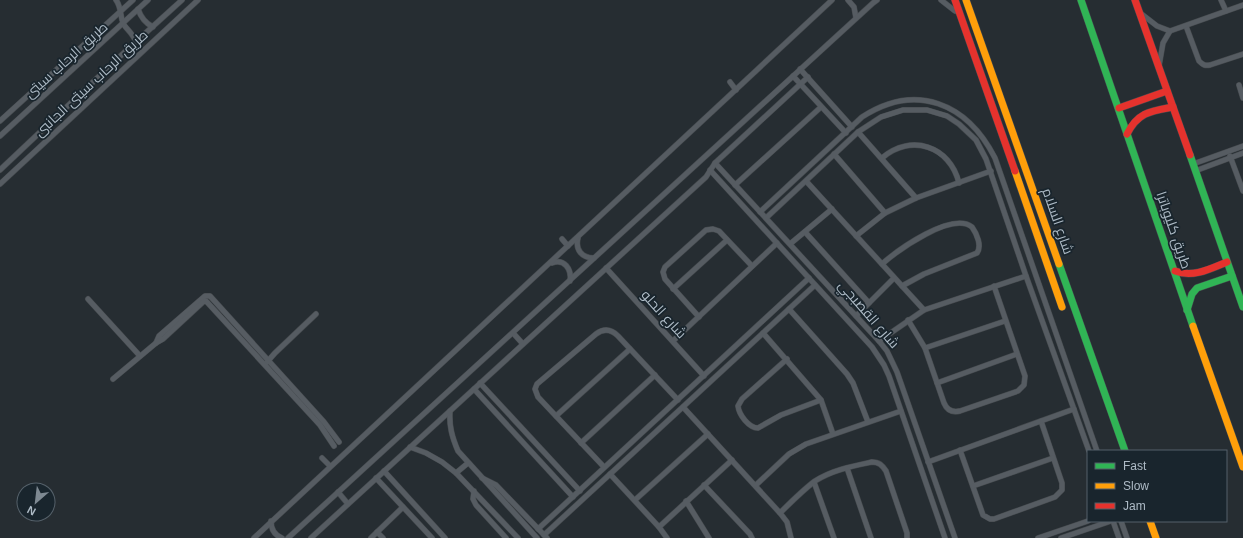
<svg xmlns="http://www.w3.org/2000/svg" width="1243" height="538" viewBox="0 0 1243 538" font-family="Arial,Cairo,sans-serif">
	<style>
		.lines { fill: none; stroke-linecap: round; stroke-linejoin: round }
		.street-casing { stroke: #44494d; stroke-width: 6 }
		.fast-casing { stroke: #44494d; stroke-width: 8 }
		.slow-casing { stroke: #44494d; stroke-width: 8 }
		.jam-casing { stroke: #44494d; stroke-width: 8 }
		.street { stroke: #565c62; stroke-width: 5 }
		.fast { stroke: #30b455; stroke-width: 7 }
		.slow { stroke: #ff9f0a; stroke-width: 7 }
		.jam { stroke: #e5322d; stroke-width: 7 }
		.labels { text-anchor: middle; stroke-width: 3.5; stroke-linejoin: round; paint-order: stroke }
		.street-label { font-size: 14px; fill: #aebbc6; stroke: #19252d }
	</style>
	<rect width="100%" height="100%" fill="#262d32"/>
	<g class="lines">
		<defs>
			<g id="street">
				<path d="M116,0c5,6 4,15 7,23 2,5 10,10 13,19"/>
				<polyline points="848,0 854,7 856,18"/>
				<polyline points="941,0 955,11 960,12"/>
				<polyline points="1221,0 1226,11"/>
				<path d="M138,9c3,9 7,14 15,18"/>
				<polyline points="1139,12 1157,26 1170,31"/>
				<path d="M1186,26l13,35c4,4 6,5 11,4l33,-11"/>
				<polyline points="129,48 136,57"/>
				<polyline points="1159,66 1163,43 1170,31 1243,5"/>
				<polyline points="800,69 852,127"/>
				<polyline points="793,76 846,133"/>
				<polyline points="730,82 736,90"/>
				<polyline points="1239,85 1243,98"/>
				<polyline points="0,121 133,0"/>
				<polyline points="858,132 916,198"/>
				<polyline points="0,136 148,0"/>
				<polyline points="834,154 885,213"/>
				<polyline points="1230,156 1243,191"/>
				<path d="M882,158c29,-25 68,-12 77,25"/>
				<polyline points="715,163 879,341 887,351 897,372 955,538"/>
				<polyline points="1193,164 1243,146"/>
				<polyline points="0,170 129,48 182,0"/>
				<polyline points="710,170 872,347 884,365 889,376 945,538"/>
				<polyline points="1195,171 1243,153"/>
				<polyline points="806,181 924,310"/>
				<polyline points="0,184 198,0"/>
				<polyline points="735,185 821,107"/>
				<path d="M760,212l102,-95c54,-35 105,-14 133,41l102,293"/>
				<polyline points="766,218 858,132 881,117 903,110 927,110 947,116 959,124 976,140 986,159 1026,276 1089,451"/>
				<polyline points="805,232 869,303"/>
				<polyline points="856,236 885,213 916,198 991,171"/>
				<path d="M578,238c-3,12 4,20 16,20"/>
				<polyline points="562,239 568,246"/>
				<polyline points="790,244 832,209"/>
				<path d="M552,263c12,-5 20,6 18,18"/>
				<path d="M882,264c16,-14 70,-53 90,-37 5,7 10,19 5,26l-53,21 -22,12"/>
				<polyline points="606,268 704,376"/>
				<polyline points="673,289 727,240"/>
				<polyline points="88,299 140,356"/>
				<polyline points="789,309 847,374 853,383 868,422"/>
				<polyline points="856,316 894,278"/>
				<polyline points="699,317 665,279 663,272 665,267 706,230 713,229 719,231 752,266"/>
				<path d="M908,320l17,28 19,55c3,7 8,10 16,8l58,-20 6,-6 1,-9 -31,-90"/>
				<polyline points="513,333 523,344"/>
				<polyline points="763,333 821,400 833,434"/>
				<polyline points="673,341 777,243"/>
				<polyline points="879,341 924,310 1026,276"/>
				<polyline points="156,343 159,336 205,296 210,296 324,422 339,442"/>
				<polyline points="925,348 1005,321"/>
				<path d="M787,359l-45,40 -4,7c1,9 11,22 20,22l23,-13 40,-15"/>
				<polyline points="267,362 275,353 316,314"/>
				<polyline points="113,379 156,343 163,339 203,302 206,301 320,425 334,446"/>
				<polyline points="480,383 580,491"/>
				<polyline points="937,383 1017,354"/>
				<polyline points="474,389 573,497"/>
				<polyline points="683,407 780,513 787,522 791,538"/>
				<path d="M450,411c-1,15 2,26 8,40l79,87"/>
				<polyline points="556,416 630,349"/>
				<polyline points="581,443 655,375"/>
				<polyline points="410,447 426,453 442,462 456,473 518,538"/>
				<polyline points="960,450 983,515 990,519 994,519 1055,497 1062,490 1062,483 1041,421"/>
				<polyline points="322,458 330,466"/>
				<polyline points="928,462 1074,409"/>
				<path d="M604,467l-66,-70 -3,-8 2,-5 59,-50c8,-6 15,-5 22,2l60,64"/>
				<polyline points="847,468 871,538"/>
				<polyline points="384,471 445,538"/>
				<polyline points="456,473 468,463"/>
				<polyline points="610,474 659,527 667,538"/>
				<polyline points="376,478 432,538"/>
				<polyline points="482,478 496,485 547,538"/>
				<polyline points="814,482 834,538"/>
				<polyline points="704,485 750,534 752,538"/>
				<polyline points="756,485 789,454 806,444 901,411"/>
				<polyline points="973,486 1053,458"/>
				<polyline points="474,491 473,499 476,505 506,538"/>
				<polyline points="338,492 348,504"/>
				<polyline points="635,500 708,434"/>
				<polyline points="686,501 709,538"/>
				<path d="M780,513c11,-11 23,-23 35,-32 17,-11 38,-15 57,-19 7,0 10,3 14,9l21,62v5"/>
				<path d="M271,521c0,8 3,14 11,17"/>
				<polyline points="1113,521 1119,538"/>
				<polyline points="1121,521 1127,538"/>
				<polyline points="659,527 732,460"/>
				<polyline points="538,529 809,278"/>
				<polyline points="377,532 383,538"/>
				<polyline points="544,535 815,285"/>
				<polyline points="254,538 832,0"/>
				<polyline points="288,538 873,3 877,0"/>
				<polyline points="311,538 706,177 715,163 808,77"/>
				<polyline points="371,538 403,507"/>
				<polyline points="1038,538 1088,521"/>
				<polyline points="1061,538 1111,521"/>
			</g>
			<g id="fast">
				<polyline points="1081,0 1193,326"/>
				<polyline points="1190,155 1243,307"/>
				<polyline points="1059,264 1125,451"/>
				<polyline points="1187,310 1192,294 1197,288 1232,276"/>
			</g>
			<g id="slow">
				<polyline points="966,0 1059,264"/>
				<polyline points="1015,171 1062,307"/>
				<polyline points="1193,326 1243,467"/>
				<polyline points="1150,521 1156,538"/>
			</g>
			<g id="jam">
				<polyline points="955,0 1015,171"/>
				<polyline points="1135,0 1190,155"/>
				<polyline points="1119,108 1167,91"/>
				<path d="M1127,134c11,-22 24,-23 46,-27"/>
				<path d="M1175,271c18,7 35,-2 52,-9"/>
			</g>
		</defs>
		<!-- street casing -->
		<use href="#street" class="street-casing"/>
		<!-- fast casing -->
		<use href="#fast" class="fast-casing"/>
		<!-- slow casing -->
		<use href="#slow" class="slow-casing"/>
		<!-- jam casing -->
		<use href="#jam" class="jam-casing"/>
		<!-- street -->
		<use href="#street" class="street"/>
		<!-- fast -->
		<use href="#fast" class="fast"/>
		<!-- slow -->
		<use href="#slow" class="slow"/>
		<!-- jam -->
		<use href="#jam" class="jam"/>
	</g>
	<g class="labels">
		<!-- street labels -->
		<g class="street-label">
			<text transform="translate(66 60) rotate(-42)" y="5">طريق الرحاب سيتى</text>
			<text transform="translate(91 83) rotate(-43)" y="5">طريق الرحاب سيتى الجانبى</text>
			<text transform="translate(1058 221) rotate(71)" y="5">شارع السلام</text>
			<text transform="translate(1174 230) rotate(71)" y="5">طريق كليوباترا</text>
			<text transform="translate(664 314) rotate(48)" y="5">شارع الحلو</text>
			<text transform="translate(869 314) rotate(49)" y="5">شارع القصبجي</text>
		</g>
	</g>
	<!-- legend -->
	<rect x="1087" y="450" width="140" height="72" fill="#19252d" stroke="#55616a"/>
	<rect x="1095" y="463" width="20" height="6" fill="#30b455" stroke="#55616a"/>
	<text x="1123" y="470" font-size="12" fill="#aebbc6">Fast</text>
	<rect x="1095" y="483" width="20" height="6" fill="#ff9f0a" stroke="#55616a"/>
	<text x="1123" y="490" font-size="12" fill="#aebbc6">Slow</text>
	<rect x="1095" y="503" width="20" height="6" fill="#e5322d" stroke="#55616a"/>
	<text x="1123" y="510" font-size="12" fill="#aebbc6">Jam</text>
	<!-- north arrow -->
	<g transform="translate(36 502) rotate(208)"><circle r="19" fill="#19252d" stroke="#55616a"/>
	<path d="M0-3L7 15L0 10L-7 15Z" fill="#7e8992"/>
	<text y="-6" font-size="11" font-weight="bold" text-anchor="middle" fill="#aebbc6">N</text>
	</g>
</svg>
